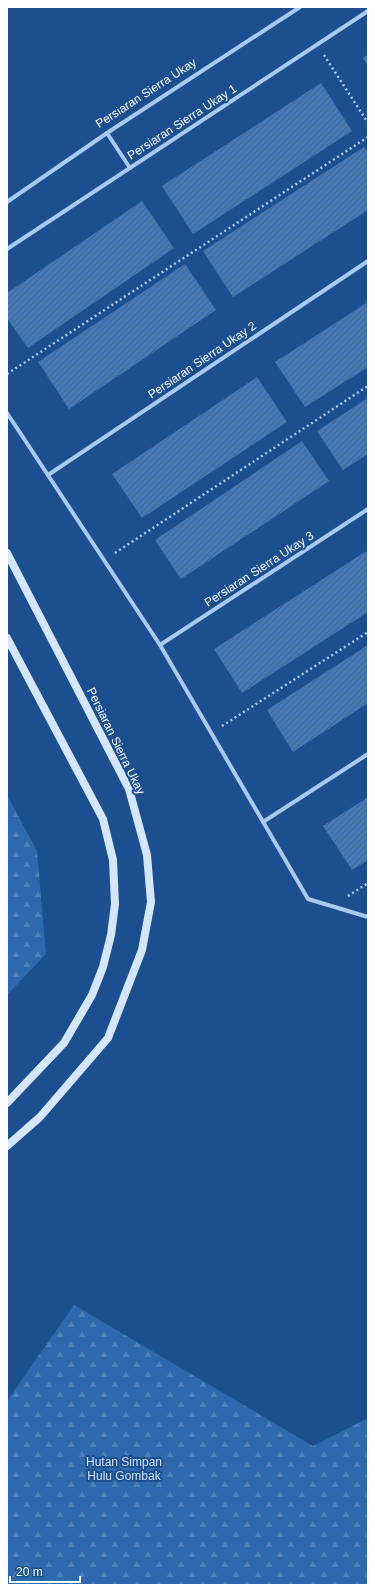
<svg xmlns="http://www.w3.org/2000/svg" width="375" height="1592" viewBox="0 0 375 1592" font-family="Helvetica,sans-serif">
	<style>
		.forest { fill: url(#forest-firs) }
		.building { fill: url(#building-hatch) }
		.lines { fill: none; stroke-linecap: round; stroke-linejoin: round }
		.path { stroke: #a9c9ee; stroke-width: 2.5; stroke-dasharray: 2 3; stroke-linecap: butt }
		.street { stroke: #a9c9ee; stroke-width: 4 }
		.secondary { stroke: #d6e6fa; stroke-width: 8 }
		.labels { text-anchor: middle; stroke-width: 4; stroke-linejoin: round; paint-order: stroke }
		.street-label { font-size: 12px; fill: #fff; stroke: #1b4f8f }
		.park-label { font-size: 12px; fill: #cfe3fa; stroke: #1b4f8f }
	</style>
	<defs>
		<pattern id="forest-firs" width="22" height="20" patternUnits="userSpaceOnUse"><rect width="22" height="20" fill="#2e69ad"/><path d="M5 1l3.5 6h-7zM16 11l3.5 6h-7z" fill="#4d80b9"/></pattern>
		<pattern id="building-hatch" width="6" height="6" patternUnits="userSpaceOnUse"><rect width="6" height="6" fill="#4478b7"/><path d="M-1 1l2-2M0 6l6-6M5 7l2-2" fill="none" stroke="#486282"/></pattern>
	</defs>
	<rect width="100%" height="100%" fill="#1b4f8f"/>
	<!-- forest -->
	<g class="forest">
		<polygon points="7,795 37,851 46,954 7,995"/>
		<polygon points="74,1305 313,1446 368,1418 368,1585 7,1585 7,1401"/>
	</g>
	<!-- building -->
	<g class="building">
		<polygon points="368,54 368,66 363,58"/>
		<polygon points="321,83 352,131 193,234 162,186"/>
		<polygon points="364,147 368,153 368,210 233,297 203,251"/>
		<polygon points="142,201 174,248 28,348 7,318 7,293"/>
		<polygon points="185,264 216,310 69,409 38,362"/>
		<polygon points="368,302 368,367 305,407 275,362"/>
		<polygon points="257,377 287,422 142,518 112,474"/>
		<polygon points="368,398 368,454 343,470 317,431"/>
		<polygon points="302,441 329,481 181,579 155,540"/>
		<polygon points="368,550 368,612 242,693 214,649"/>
		<polygon points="368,645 368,703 293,752 267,710"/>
		<polygon points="368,797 368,860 352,870 323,826"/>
	</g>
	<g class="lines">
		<!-- path -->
		<g class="path">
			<polyline points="324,55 368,123"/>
			<polyline points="7,374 368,137"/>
			<polyline points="115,553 368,386"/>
			<polyline points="222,726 368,632"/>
			<polyline points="348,896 368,883"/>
		</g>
		<!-- street -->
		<g class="street">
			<polyline points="107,133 130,168"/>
			<polyline points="7,202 107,133 300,7"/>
			<polyline points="7,249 368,11"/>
			<polyline points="7,413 160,645 308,899 368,917"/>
			<polyline points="48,475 368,261"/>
			<polyline points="160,645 368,509"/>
			<polyline points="263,822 368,754"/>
		</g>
		<!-- secondary -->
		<g class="secondary">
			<polyline points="7,553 129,789 147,855 151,902 142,950 108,1038 40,1117 7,1146"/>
			<polyline points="7,638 103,819 113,860 115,904 111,935 103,967 92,995 64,1043 7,1103"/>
		</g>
	</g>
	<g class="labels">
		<!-- street labels -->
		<g class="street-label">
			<text transform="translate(146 93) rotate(-33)" y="4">Persiaran Sierra Ukay</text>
			<text transform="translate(182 122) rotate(-33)" y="4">Persiaran Sierra Ukay 1</text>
			<text transform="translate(202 360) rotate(-34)" y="4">Persiaran Sierra Ukay 2</text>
			<text transform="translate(259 569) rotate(-33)" y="4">Persiaran Sierra Ukay 3</text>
			<text transform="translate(116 741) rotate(64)" y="4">Persiaran Sierra Ukay</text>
		</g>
		<!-- park labels -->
		<g class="park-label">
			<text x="124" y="1466">Hutan Simpan<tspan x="124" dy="14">Hulu Gombak</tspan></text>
		</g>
	</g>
	<!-- border -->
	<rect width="375" height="1592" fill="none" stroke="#ffffff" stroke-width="16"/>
	<!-- scale -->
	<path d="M10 1576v6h70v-6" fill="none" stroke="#ffffff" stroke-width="2"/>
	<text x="16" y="1576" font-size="12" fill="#ffffff" stroke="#1b4f8f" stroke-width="3" paint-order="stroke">20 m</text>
</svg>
